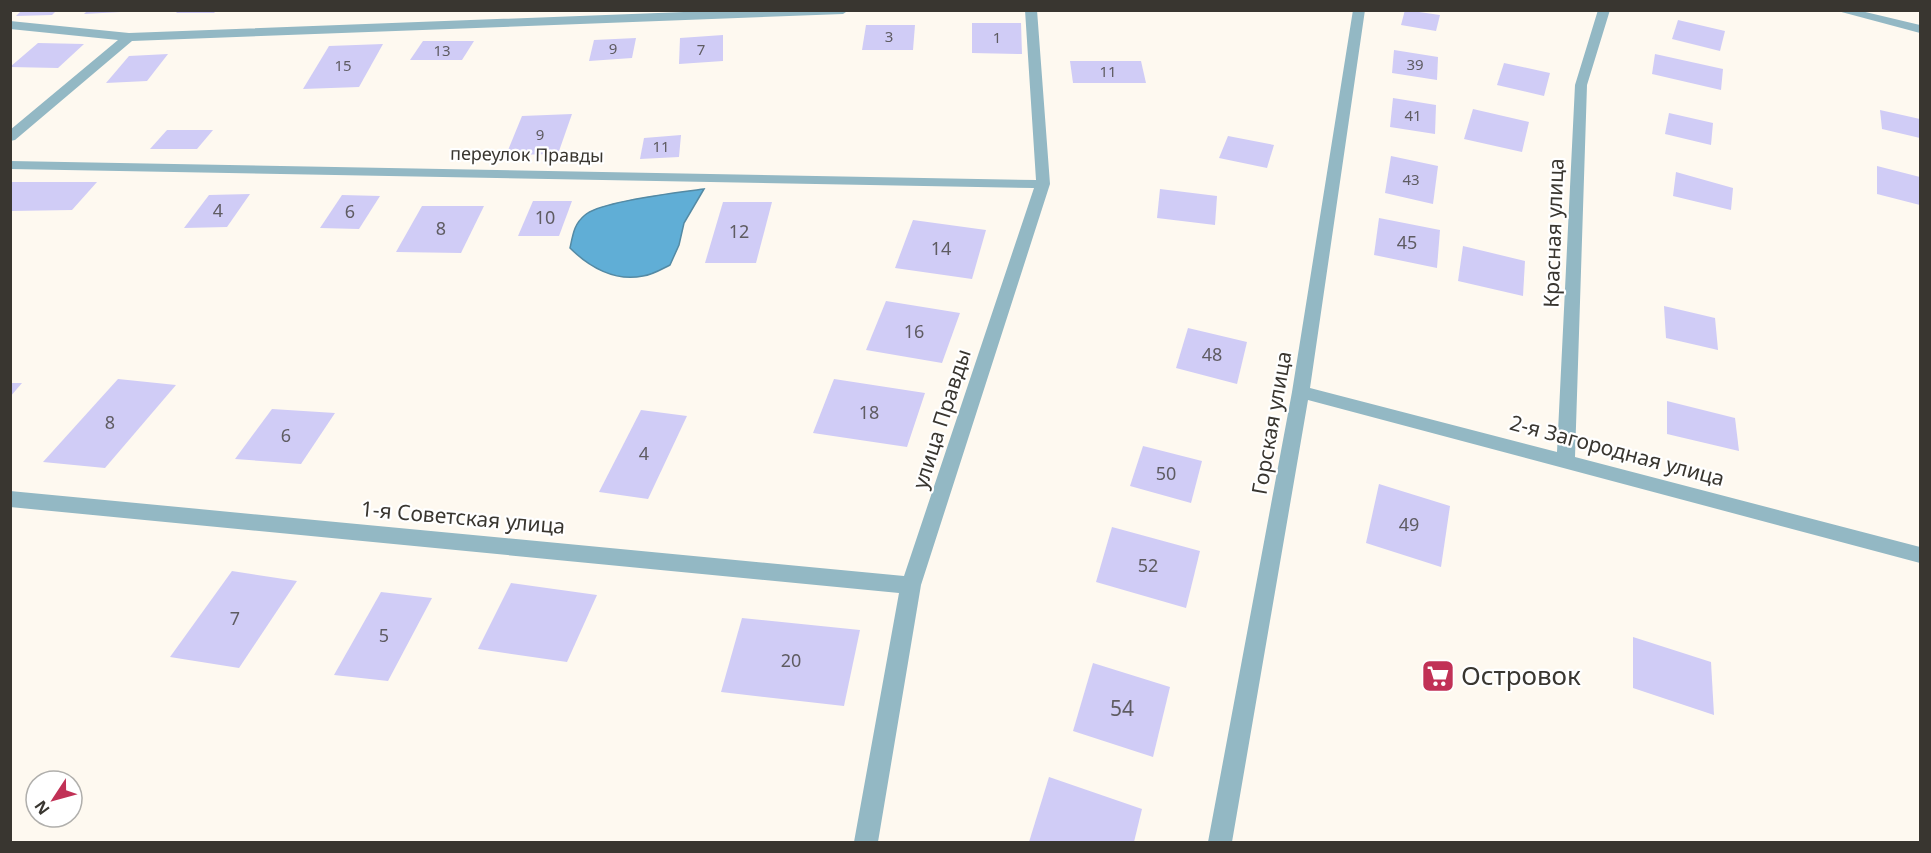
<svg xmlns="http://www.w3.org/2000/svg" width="1931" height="853" viewBox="0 0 1931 853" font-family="'Noto Sans',sans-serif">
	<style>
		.water { fill: #60aed6; stroke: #548aa4; stroke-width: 1.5 }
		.building { fill: #d0ccf6 }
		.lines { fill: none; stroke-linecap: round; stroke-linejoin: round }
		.minor { fill: #93b8c4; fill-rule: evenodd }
		.labels { text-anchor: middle; stroke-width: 4.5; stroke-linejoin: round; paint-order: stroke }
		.far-number-label { font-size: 15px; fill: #5f5c62 }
		.far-street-label { font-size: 18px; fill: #393630; stroke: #fff }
		.number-label { font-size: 18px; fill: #5f5c62 }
		.street-label { font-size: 21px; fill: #393630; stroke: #fff }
		.near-number-label { font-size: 21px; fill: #5f5c62 }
		.near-poi-label { font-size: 26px; fill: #393630; stroke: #fff; text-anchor: start }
	</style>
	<rect width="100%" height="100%" fill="#fef9f0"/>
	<!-- water -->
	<path class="water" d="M704,189l-20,34 -5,22 -9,20c-8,4 -18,10 -27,11 -28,6 -54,-9 -73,-28 3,-14 4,-24 15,-33 15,-14 96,-23 119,-26z"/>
	<!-- building -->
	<g class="building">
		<polygon points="22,10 57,10 52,15 16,16"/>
		<polygon points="88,10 121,10 121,12 84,14"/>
		<polygon points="179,10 217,10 214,13 176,13"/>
		<polygon points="1405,10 1440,15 1436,31 1401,25"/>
		<polygon points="1678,20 1725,31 1720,51 1672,39"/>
		<polygon points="972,23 1021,23 1022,54 972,53"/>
		<polygon points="866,25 915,25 913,50 862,50"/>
		<polygon points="723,35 723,61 679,64 680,38"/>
		<polygon points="636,38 632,58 589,61 594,40"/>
		<polygon points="423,41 474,41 462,60 410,60"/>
		<polygon points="38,43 84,44 58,68 10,67"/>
		<polygon points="383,44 359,87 303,89 329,46"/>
		<polygon points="1394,50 1438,57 1437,80 1392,73"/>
		<polygon points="168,54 147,81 106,83 129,56"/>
		<polygon points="1655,54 1723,69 1721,90 1652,74"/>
		<polygon points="1070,61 1141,61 1146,83 1073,83"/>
		<polygon points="1504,63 1550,73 1544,96 1497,85"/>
		<polygon points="1393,98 1436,105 1435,134 1390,127"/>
		<polygon points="1473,109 1529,122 1522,152 1464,139"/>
		<polygon points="1880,110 1920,119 1920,138 1882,129"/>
		<polygon points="1669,113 1713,123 1711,145 1665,134"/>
		<polygon points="572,114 558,154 506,155 522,116"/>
		<polygon points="167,130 213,130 197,149 150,149"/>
		<polygon points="681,135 679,157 640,159 644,138"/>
		<polygon points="1228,136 1274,145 1267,168 1219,158"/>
		<polygon points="1391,156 1438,166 1433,204 1385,193"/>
		<polygon points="1877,166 1920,177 1920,205 1877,194"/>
		<polygon points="1676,172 1733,188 1731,210 1673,196"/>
		<polygon points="10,182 97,182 72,210 10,211"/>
		<polygon points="1160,189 1217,196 1215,225 1157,218"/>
		<polygon points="250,194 227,227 184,228 209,195"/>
		<polygon points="342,195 380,196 359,229 320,228"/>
		<polygon points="533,201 572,201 559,236 518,236"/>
		<polygon points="723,202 772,202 756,263 705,263"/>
		<polygon points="422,206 484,206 461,253 396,252"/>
		<polygon points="1379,218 1440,230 1437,268 1374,255"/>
		<polygon points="913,220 986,230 972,279 895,268"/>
		<polygon points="1463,246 1525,261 1523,296 1458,281"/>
		<polygon points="886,301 960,313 942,363 866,350"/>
		<polygon points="1664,306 1715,318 1718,350 1666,338"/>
		<polygon points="1188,328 1247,342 1237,384 1176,368"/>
		<polygon points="118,379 176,385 105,468 43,462"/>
		<polygon points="834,379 925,393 907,447 813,433"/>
		<polygon points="10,383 22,383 10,397"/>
		<polygon points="1667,401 1735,418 1739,451 1667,434"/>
		<polygon points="272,409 335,413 301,464 235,459"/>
		<polygon points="641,410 687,416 648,499 599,492"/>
		<polygon points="1143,446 1202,461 1191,503 1130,486"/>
		<polygon points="1379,484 1450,506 1441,567 1366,543"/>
		<polygon points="1112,527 1200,551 1186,608 1096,582"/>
		<polygon points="232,571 297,581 239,668 170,657"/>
		<polygon points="511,583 597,595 567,662 478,649"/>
		<polygon points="381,592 432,598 388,681 334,675"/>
		<polygon points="742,618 860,630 844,706 721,692"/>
		<polygon points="1633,637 1711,662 1714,715 1633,688"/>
		<polygon points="1093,663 1170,687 1153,757 1073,731"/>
		<polygon points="1049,777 1142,809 1134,842 1029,842"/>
	</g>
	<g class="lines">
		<!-- minor -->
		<g class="minor">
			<polygon points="736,10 849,10 843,14 132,41 15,140 10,141 10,130 118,40 10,29 10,21 129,33"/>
			<polygon points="1025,10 1037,10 1050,184 921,585 878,842 854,842 899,593 10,507 10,491 904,576 1034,188 10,169 10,161 1036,180"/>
			<polygon points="1353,10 1365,10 1310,388 1557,452 1575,85 1598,10 1610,10 1587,85 1575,457 1920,547 1920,563 1308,400 1232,842 1208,842 1292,392"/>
			<polygon points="1834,10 1857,10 1920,25 1920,33"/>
		</g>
	</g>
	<!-- icons -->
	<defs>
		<symbol id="supermarket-square" viewBox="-11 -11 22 22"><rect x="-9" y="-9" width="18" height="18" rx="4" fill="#c13156" stroke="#fff"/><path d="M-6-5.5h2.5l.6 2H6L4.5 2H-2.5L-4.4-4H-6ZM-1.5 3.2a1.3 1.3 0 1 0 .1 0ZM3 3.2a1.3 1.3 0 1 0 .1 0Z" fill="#fff"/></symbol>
	</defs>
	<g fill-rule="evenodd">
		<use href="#supermarket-square" x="1419" y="657" width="38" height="38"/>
	</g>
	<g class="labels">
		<!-- far-number labels -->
		<g class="far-number-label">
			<text x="889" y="42">3</text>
			<text x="997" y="43">1</text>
			<text x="613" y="54">9</text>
			<text x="701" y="55">7</text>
			<text x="442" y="56">13</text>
			<text x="1415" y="70">39</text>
			<text x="343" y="71">15</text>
			<text x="1108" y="77">11</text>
			<text x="1413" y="121">41</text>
			<text x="540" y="140">9</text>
			<text x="661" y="152">11</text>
			<text x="1411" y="185">43</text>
		</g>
		<!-- far-street labels -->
		<g class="far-street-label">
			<text transform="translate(527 155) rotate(1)" y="6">переулок Правды</text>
		</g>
		<!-- number labels -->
		<g class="number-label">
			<text x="218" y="217">4</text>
			<text x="350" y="218">6</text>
			<text x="545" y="224">10</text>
			<text x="441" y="235">8</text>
			<text x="739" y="238">12</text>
			<text x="1407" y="249">45</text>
			<text x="941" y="255">14</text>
			<text x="914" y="338">16</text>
			<text x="1212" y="361">48</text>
			<text x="869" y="419">18</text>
			<text x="110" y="429">8</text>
			<text x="286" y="442">6</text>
			<text x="644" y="460">4</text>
			<text x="1166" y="480">50</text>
			<text x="1409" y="531">49</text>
			<text x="1148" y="572">52</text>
			<text x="235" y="625">7</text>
			<text x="384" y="642">5</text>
			<text x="791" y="667">20</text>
		</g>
		<!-- street labels -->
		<g class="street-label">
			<text transform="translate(1554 233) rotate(-88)" y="7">Красная улица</text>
			<text transform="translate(942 419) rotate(-72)" y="7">улица Правды</text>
			<text transform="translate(1272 423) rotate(-80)" y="7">Горская улица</text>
			<text transform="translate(1617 451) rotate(15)" y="7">2-я Загородная улица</text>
			<text transform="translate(463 518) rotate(5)" y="7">1-я Советская улица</text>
		</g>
		<!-- near-number labels -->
		<g class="near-number-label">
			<text x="1122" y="716">54</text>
		</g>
		<!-- near-poi labels -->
		<g class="near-poi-label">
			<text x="1461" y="685">Островок</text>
		</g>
	</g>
	<!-- border -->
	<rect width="1931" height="853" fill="none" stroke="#393630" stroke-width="24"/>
	<!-- north arrow -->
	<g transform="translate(54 799) rotate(234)"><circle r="28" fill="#ffffff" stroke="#b0afac" stroke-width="1.5"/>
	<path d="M0-4.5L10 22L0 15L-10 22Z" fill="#c13156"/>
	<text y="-9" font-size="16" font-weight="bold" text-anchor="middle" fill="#393630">N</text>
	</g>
</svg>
